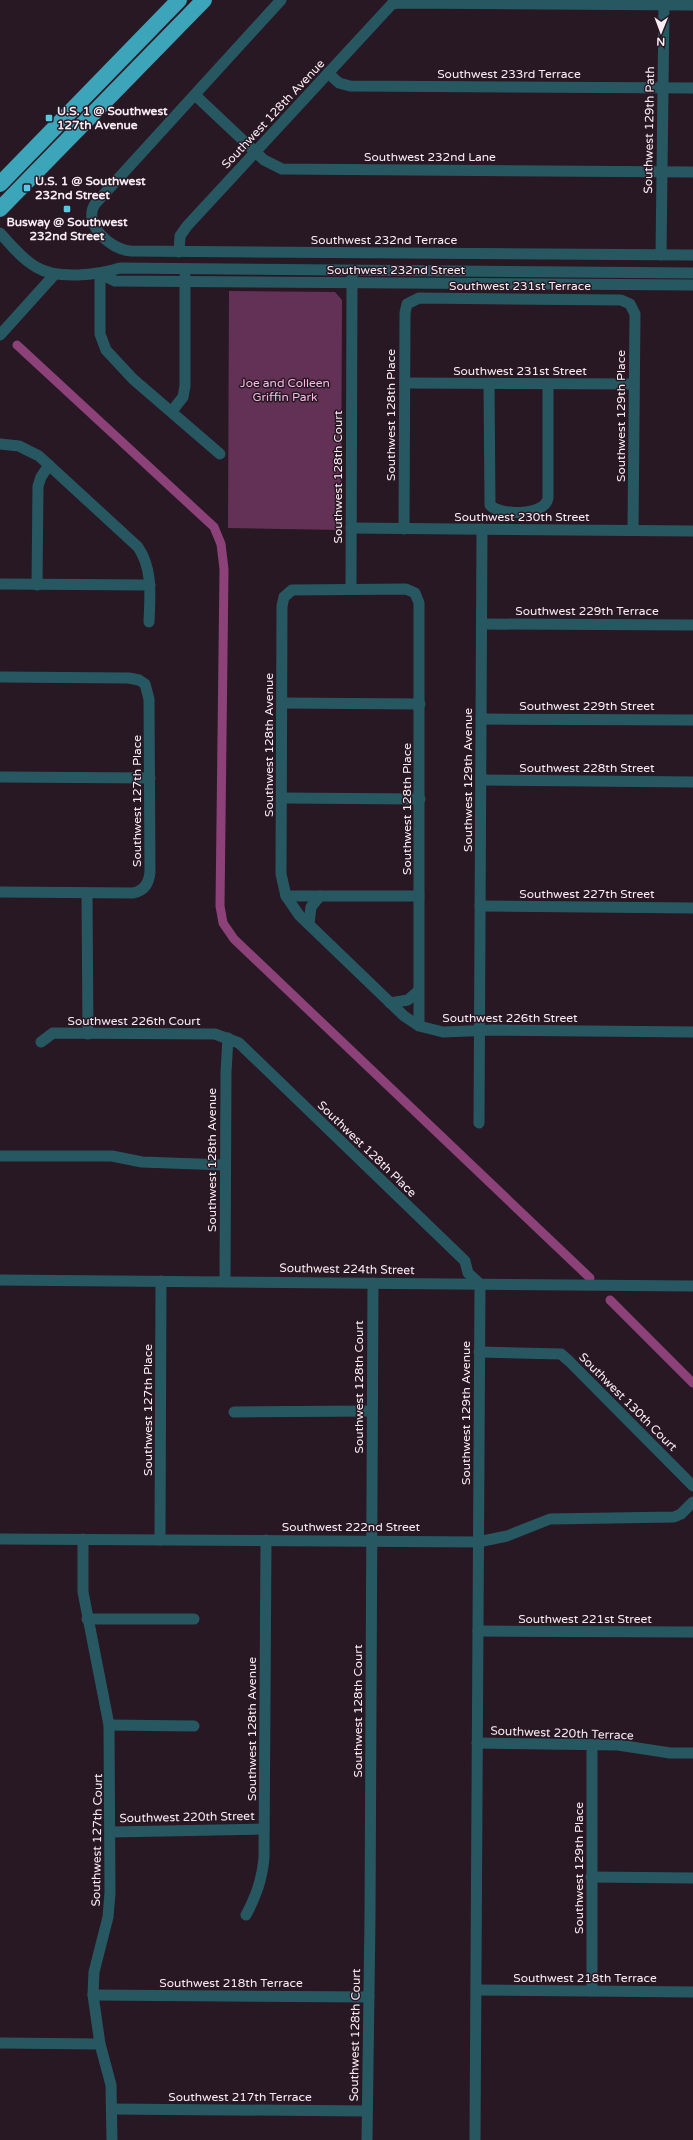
<svg xmlns="http://www.w3.org/2000/svg" width="693" height="2140" viewBox="0 0 693 2140" font-family="'Varela Round',sans-serif">
	<style>
		.green { fill: #623155 }
		.lines { fill: none; stroke-linecap: round; stroke-linejoin: round }
		.canal { stroke: #8c4279; stroke-width: 9 }
		.minor { stroke: #275862; stroke-width: 11 }
		.highway { stroke: #3ca5b9; stroke-width: 16 }
		.poi-dot { fill: #56c9e0; stroke: #281823; stroke-width: 1.5 }
		.labels { text-anchor: middle; stroke-width: 3; stroke-linejoin: round; paint-order: stroke }
		.street-label { font-size: 12px; fill: #f8ecf4; stroke: #281823 }
		.poi-label { font-size: 12px; font-weight: bold; fill: #f8ecf4; stroke: #281823; text-anchor: start }
		.park-label { font-size: 12px; fill: #f8b9e5; stroke: #281823 }
	</style>
	<rect width="100%" height="100%" fill="#281823"/>
	<!-- green -->
	<polygon class="green" points="229,291 335,292 342,300 341,530 228,528"/>
	<g class="lines">
		<!-- canal -->
		<g class="canal">
			<polyline points="17,345 214,527 221,544 224,569 220,906 223,923 234,939 590,1278"/>
			<polyline points="610,1300 693,1383"/>
		</g>
		<!-- minor -->
		<g class="minor">
			<path d="M281,0l-186,204c-13,20 16,46 36,47l562,4"/>
			<polyline points="328,73 339,83 350,86 693,88"/>
			<polyline points="195,95 264,160 282,169 693,172"/>
			<path d="M0,233c11,12 22,26 36,34 21,13 62,8 84,1l573,5"/>
			<polyline points="179,252 180,236 187,226 392,4 398,3 693,5"/>
			<polyline points="661,255 664,5"/>
			<polyline points="100,274 115,281 693,285"/>
			<polyline points="100,274 100,334 106,350 133,379 220,454"/>
			<polyline points="0,335 55,274"/>
			<polyline points="405,383 634,384"/>
			<path d="M489,383l1,122c8,10 55,12 58,-7v-114"/>
			<polyline points="172,411 183,397 185,386 185,276"/>
			<path d="M0,444l19,2 20,10 99,91c15,22 12,49 11,75"/>
			<polyline points="351,528 693,531"/>
			<polyline points="404,529 405,313 407,304 419,298 621,300 630,304 635,314 633,530"/>
			<polyline points="0,584 150,585"/>
			<polyline points="37,585 38,486 41,477 49,465"/>
			<polyline points="351,589 352,276"/>
			<polyline points="482,624 693,625"/>
			<path d="M0,677l129,1 10,2 6,4 4,15 1,173c-1,11 -6,19 -17,21l-133,-1"/>
			<polyline points="282,703 420,704"/>
			<polyline points="481,719 693,720"/>
			<polyline points="0,777 150,778"/>
			<polyline points="481,780 693,782"/>
			<polyline points="282,798 420,799"/>
			<polyline points="87,893 88,1034"/>
			<polyline points="286,896 419,896"/>
			<polyline points="480,906 693,908"/>
			<polyline points="309,924 311,907 320,896"/>
			<polyline points="390,1003 408,1000 418,991"/>
			<polyline points="419,1026 419,603 415,593 406,589 292,590 284,597 282,606 281,874 286,896 299,915 404,1016 419,1026 443,1032 493,1030 693,1032"/>
			<polyline points="41,1042 53,1033 215,1034 239,1043 465,1261 468,1273 480,1284 475,2140"/>
			<polyline points="479,1123 482,529"/>
			<polyline points="0,1156 112,1156 142,1162 225,1165"/>
			<polyline points="0,1280 693,1286"/>
			<polyline points="225,1281 226,1072 228,1038"/>
			<polyline points="479,1352 561,1354 569,1361 693,1486"/>
			<polyline points="234,1412 372,1411"/>
			<polyline points="0,1539 478,1542 507,1536 550,1519 674,1517 681,1514 693,1502"/>
			<polyline points="83,1539 83,1592 109,1725 110,1893 108,1917 94,1972 93,1995 100,2044 111,2085 112,2140"/>
			<polyline points="160,1540 161,1281"/>
			<polyline points="87,1619 194,1619"/>
			<polyline points="478,1631 693,1632"/>
			<polyline points="109,1725 194,1726"/>
			<polyline points="477,1743 618,1745 670,1753 693,1753"/>
			<polyline points="111,1832 264,1829"/>
			<polyline points="591,1877 693,1878"/>
			<path d="M246,1915c10,-19 16,-35 18,-57l2,-318"/>
			<polyline points="477,1990 693,1992"/>
			<polyline points="592,1991 592,1745"/>
			<polyline points="93,1995 369,1997"/>
			<polyline points="0,2043 100,2044"/>
			<polyline points="112,2109 367,2111"/>
			<polyline points="367,2140 370,1918 373,1283"/>
		</g>
		<!-- highway -->
		<g class="highway">
			<polyline points="0,184 179,0"/>
			<polyline points="0,209 204,0"/>
		</g>
	</g>
	<!-- markers -->
	<g class="poi-dot">
		<rect x="45" y="114" width="8" height="8" rx="2"/>
		<rect x="23" y="184" width="8" height="8" rx="2"/>
		<rect x="63" y="205" width="8" height="8" rx="2"/>
	</g>
	<g class="labels">
		<!-- street labels -->
		<g class="street-label">
			<text x="509" y="78">Southwest 233rd Terrace</text>
			<text transform="translate(273 114) rotate(-47)" y="4">Southwest 128th Avenue</text>
			<text transform="translate(649 130) rotate(-89)" y="4">Southwest 129th Path</text>
			<text x="430" y="161">Southwest 232nd Lane</text>
			<text x="384" y="244">Southwest 232nd Terrace</text>
			<text x="396" y="274">Southwest 232nd Street</text>
			<text x="520" y="290">Southwest 231st Terrace</text>
			<text x="520" y="375">Southwest 231st Street</text>
			<text transform="translate(391 415) rotate(-90)" y="4">Southwest 128th Place</text>
			<text transform="translate(621 416) rotate(-90)" y="4">Southwest 129th Place</text>
			<text transform="translate(338 477) rotate(-90)" y="4">Southwest 128th Court</text>
			<text x="522" y="521">Southwest 230th Street</text>
			<text x="587" y="615">Southwest 229th Terrace</text>
			<text x="587" y="710">Southwest 229th Street</text>
			<text transform="translate(269 745) rotate(-90)" y="4">Southwest 128th Avenue</text>
			<text x="587" y="772">Southwest 228th Street</text>
			<text transform="translate(468 780) rotate(-90)" y="4">Southwest 129th Avenue</text>
			<text transform="translate(137 801) rotate(-90)" y="4">Southwest 127th Place</text>
			<text transform="translate(407 809) rotate(-90)" y="4">Southwest 128th Place</text>
			<text x="587" y="898">Southwest 227th Street</text>
			<text x="510" y="1022">Southwest 226th Street</text>
			<text x="134" y="1025">Southwest 226th Court</text>
			<text transform="translate(367 1149) rotate(44)" y="4">Southwest 128th Place</text>
			<text transform="translate(212 1160) rotate(-90)" y="4">Southwest 128th Avenue</text>
			<text transform="translate(347 1269) rotate(1)" y="4">Southwest 224th Street</text>
			<text transform="translate(359 1387) rotate(-90)" y="4">Southwest 128th Court</text>
			<text transform="translate(628 1402) rotate(45)" y="4">Southwest 130th Court</text>
			<text transform="translate(148 1410) rotate(-90)" y="4">Southwest 127th Place</text>
			<text transform="translate(466 1413) rotate(-90)" y="4">Southwest 129th Avenue</text>
			<text x="351" y="1531">Southwest 222nd Street</text>
			<text x="585" y="1623">Southwest 221st Street</text>
			<text transform="translate(358 1711) rotate(-90)" y="4">Southwest 128th Court</text>
			<text transform="translate(252 1729) rotate(-90)" y="4">Southwest 128th Avenue</text>
			<text transform="translate(562 1733) rotate(2)" y="4">Southwest 220th Terrace</text>
			<text transform="translate(187 1817) rotate(-1)" y="4">Southwest 220th Street</text>
			<text transform="translate(97 1840) rotate(-89)" y="4">Southwest 127th Court</text>
			<text transform="translate(579 1868) rotate(-90)" y="4">Southwest 129th Place</text>
			<text x="585" y="1982">Southwest 218th Terrace</text>
			<text x="231" y="1987">Southwest 218th Terrace</text>
			<text transform="translate(355 2035) rotate(-89)" y="4">Southwest 128th Court</text>
			<text x="240" y="2101">Southwest 217th Terrace</text>
		</g>
		<!-- poi labels -->
		<g class="poi-label">
			<text x="57" y="115">U.S. 1 @ Southwest<tspan x="57" dy="14">127th Avenue</tspan></text>
			<text x="35" y="185">U.S. 1 @ Southwest<tspan x="35" dy="14">232nd Street</tspan></text>
			<text x="67" y="226" text-anchor="middle">Busway @ Southwest<tspan x="67" dy="14">232nd Street</tspan></text>
		</g>
		<!-- park labels -->
		<g class="park-label">
			<text x="285" y="387">Joe and Colleen<tspan x="285" dy="14">Griffin Park</tspan></text>
		</g>
	</g>
	<!-- north arrow -->
	<g transform="translate(661 32) rotate(181)" stroke="#281823" stroke-width="3" paint-order="stroke">
	<path d="M0-3L7 15L0 10L-7 15Z" fill="#f8ecf4"/>
	<text y="-6" font-size="11" font-weight="bold" text-anchor="middle" fill="#f8ecf4">N</text>
	</g>
</svg>
